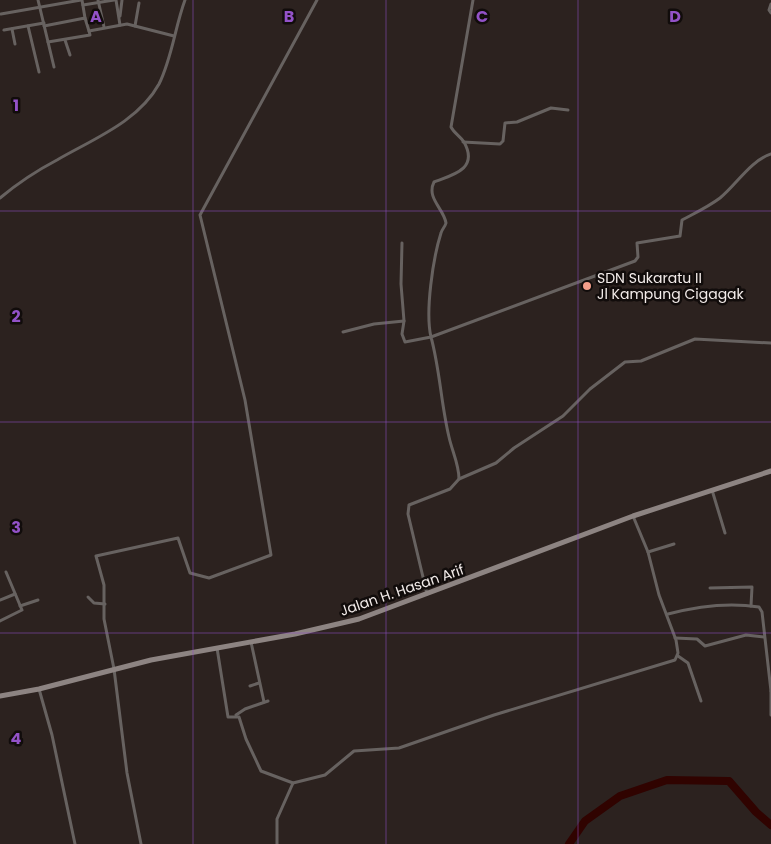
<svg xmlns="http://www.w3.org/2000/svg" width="771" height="844" viewBox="0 0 771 844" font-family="Poppins,sans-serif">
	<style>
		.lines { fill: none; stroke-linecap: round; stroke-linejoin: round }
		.river { stroke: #300300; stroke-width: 8 }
		.minor { stroke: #676260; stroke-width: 3 }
		.secondary { stroke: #8d8482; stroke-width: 5 }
		.grid { fill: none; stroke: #9352c8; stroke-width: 1; stroke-opacity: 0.55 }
		.poi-dot { fill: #f49e8a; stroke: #110c0b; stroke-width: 2 }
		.labels { text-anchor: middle; stroke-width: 5; stroke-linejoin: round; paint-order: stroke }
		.poi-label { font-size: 14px; fill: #f3ecea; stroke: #110c0b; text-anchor: start }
		.street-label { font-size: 14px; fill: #f3ecea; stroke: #110c0b }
		.grid-label { font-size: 16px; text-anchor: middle; font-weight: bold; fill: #9352c8; stroke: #110c0b; stroke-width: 5; stroke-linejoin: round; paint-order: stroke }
	</style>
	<rect width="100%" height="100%" fill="#2c221f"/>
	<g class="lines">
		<!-- river -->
		<polyline class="river" points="569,844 585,821 620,796 667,780 729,781 756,812 771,825"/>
		<!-- minor -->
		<g class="minor">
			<polyline points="38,0 54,67"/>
			<polyline points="82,0 85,18"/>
			<polyline points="98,0 104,27"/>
			<polyline points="116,0 120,25"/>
			<polyline points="771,4 769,10 771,13"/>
			<polyline points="83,5 114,0"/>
			<polyline points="1,14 81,0"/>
			<polyline points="120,16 122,0"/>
			<polyline points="28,26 39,72"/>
			<polyline points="44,26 85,18 89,31 127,24 174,36"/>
			<polyline points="135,26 139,3"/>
			<polyline points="12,29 15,44"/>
			<polyline points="4,30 44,23"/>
			<polyline points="65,40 70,55"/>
			<polyline points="48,42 90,35 89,31"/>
			<polyline points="463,142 500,144 503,141 505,123 517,122 551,108 568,110"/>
			<path d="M0,198c18,-15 36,-27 57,-38 36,-21 81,-38 102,-76 13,-26 16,-57 26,-84"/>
			<polyline points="402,243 401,284 404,321"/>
			<path d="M343,332l31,-8 30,-3 -2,13 3,8 26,-5c-6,-25 2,-79 10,-104 1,-4 4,-6 5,-10 -2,-14 -20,-25 -12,-41 19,-7 45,-13 30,-40 -4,-6 -10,-9 -13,-15l22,-127"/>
			<path d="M459,479c0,-15 -7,-28 -10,-42 -8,-33 -9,-67 -18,-100l204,-76 3,-4 -1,-14 43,-7 2,-16c13,-7 26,-13 38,-22 17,-14 30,-37 51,-44"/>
			<polyline points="712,490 725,533"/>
			<polyline points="648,552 674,544"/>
			<polyline points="710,588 752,587 751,606"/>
			<polyline points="427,594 408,514 409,505 450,489 459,479 496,463 514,448 563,416 590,389 625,362 641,361 695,339 771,343"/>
			<polyline points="88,597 94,603 105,604"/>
			<polyline points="0,600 15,594"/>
			<polyline points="20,606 38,600"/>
			<path d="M668,614c30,-8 60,-12 91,-7l3,5 9,79"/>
			<polyline points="0,621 22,610 6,572"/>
			<polyline points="675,638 697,639 705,646 746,635 764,637"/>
			<polyline points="251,642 264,702"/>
			<polyline points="217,648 228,717 239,717 246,739 261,771 293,783 325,775 354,751 399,748 494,715 675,660 678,653 676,640 659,595 648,552 633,516"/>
			<polyline points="678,656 688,663 701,701"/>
			<polyline points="250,686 259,683"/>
			<polyline points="39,689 52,735 75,844"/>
			<polyline points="236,715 245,709 268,701"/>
			<polyline points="771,715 771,691"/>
			<polyline points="141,844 127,773 114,669 104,619 104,585 96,556 178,538 190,573 209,578 271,555 245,400 200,215 317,0"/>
			<polyline points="277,844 277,819 293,783"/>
		</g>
		<!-- secondary -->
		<polyline class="secondary" points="0,696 39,689 151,660 295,634 359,619 633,516 771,471"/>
	</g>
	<!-- grid -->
	<path class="grid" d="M193,0v844M386,0v844M578,0v844M0,211h771M0,422h771M0,633h771"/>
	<!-- markers -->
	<circle class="poi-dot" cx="587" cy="286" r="5"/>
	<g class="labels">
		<!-- poi labels -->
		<g class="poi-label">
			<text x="597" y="283">SDN Sukaratu II<tspan x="597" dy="16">Jl Kampung Cigagak</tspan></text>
		</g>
		<!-- street labels -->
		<g class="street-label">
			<text transform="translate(402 590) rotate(-19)" y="5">Jalan H. Hasan Arif</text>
		</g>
	</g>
	<g class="grid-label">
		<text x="96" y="22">A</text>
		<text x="289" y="22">B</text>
		<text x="482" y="22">C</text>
		<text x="675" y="22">D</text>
		<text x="16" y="111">1</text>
		<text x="16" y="322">2</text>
		<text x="16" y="533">3</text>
		<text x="16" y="744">4</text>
	</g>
</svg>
